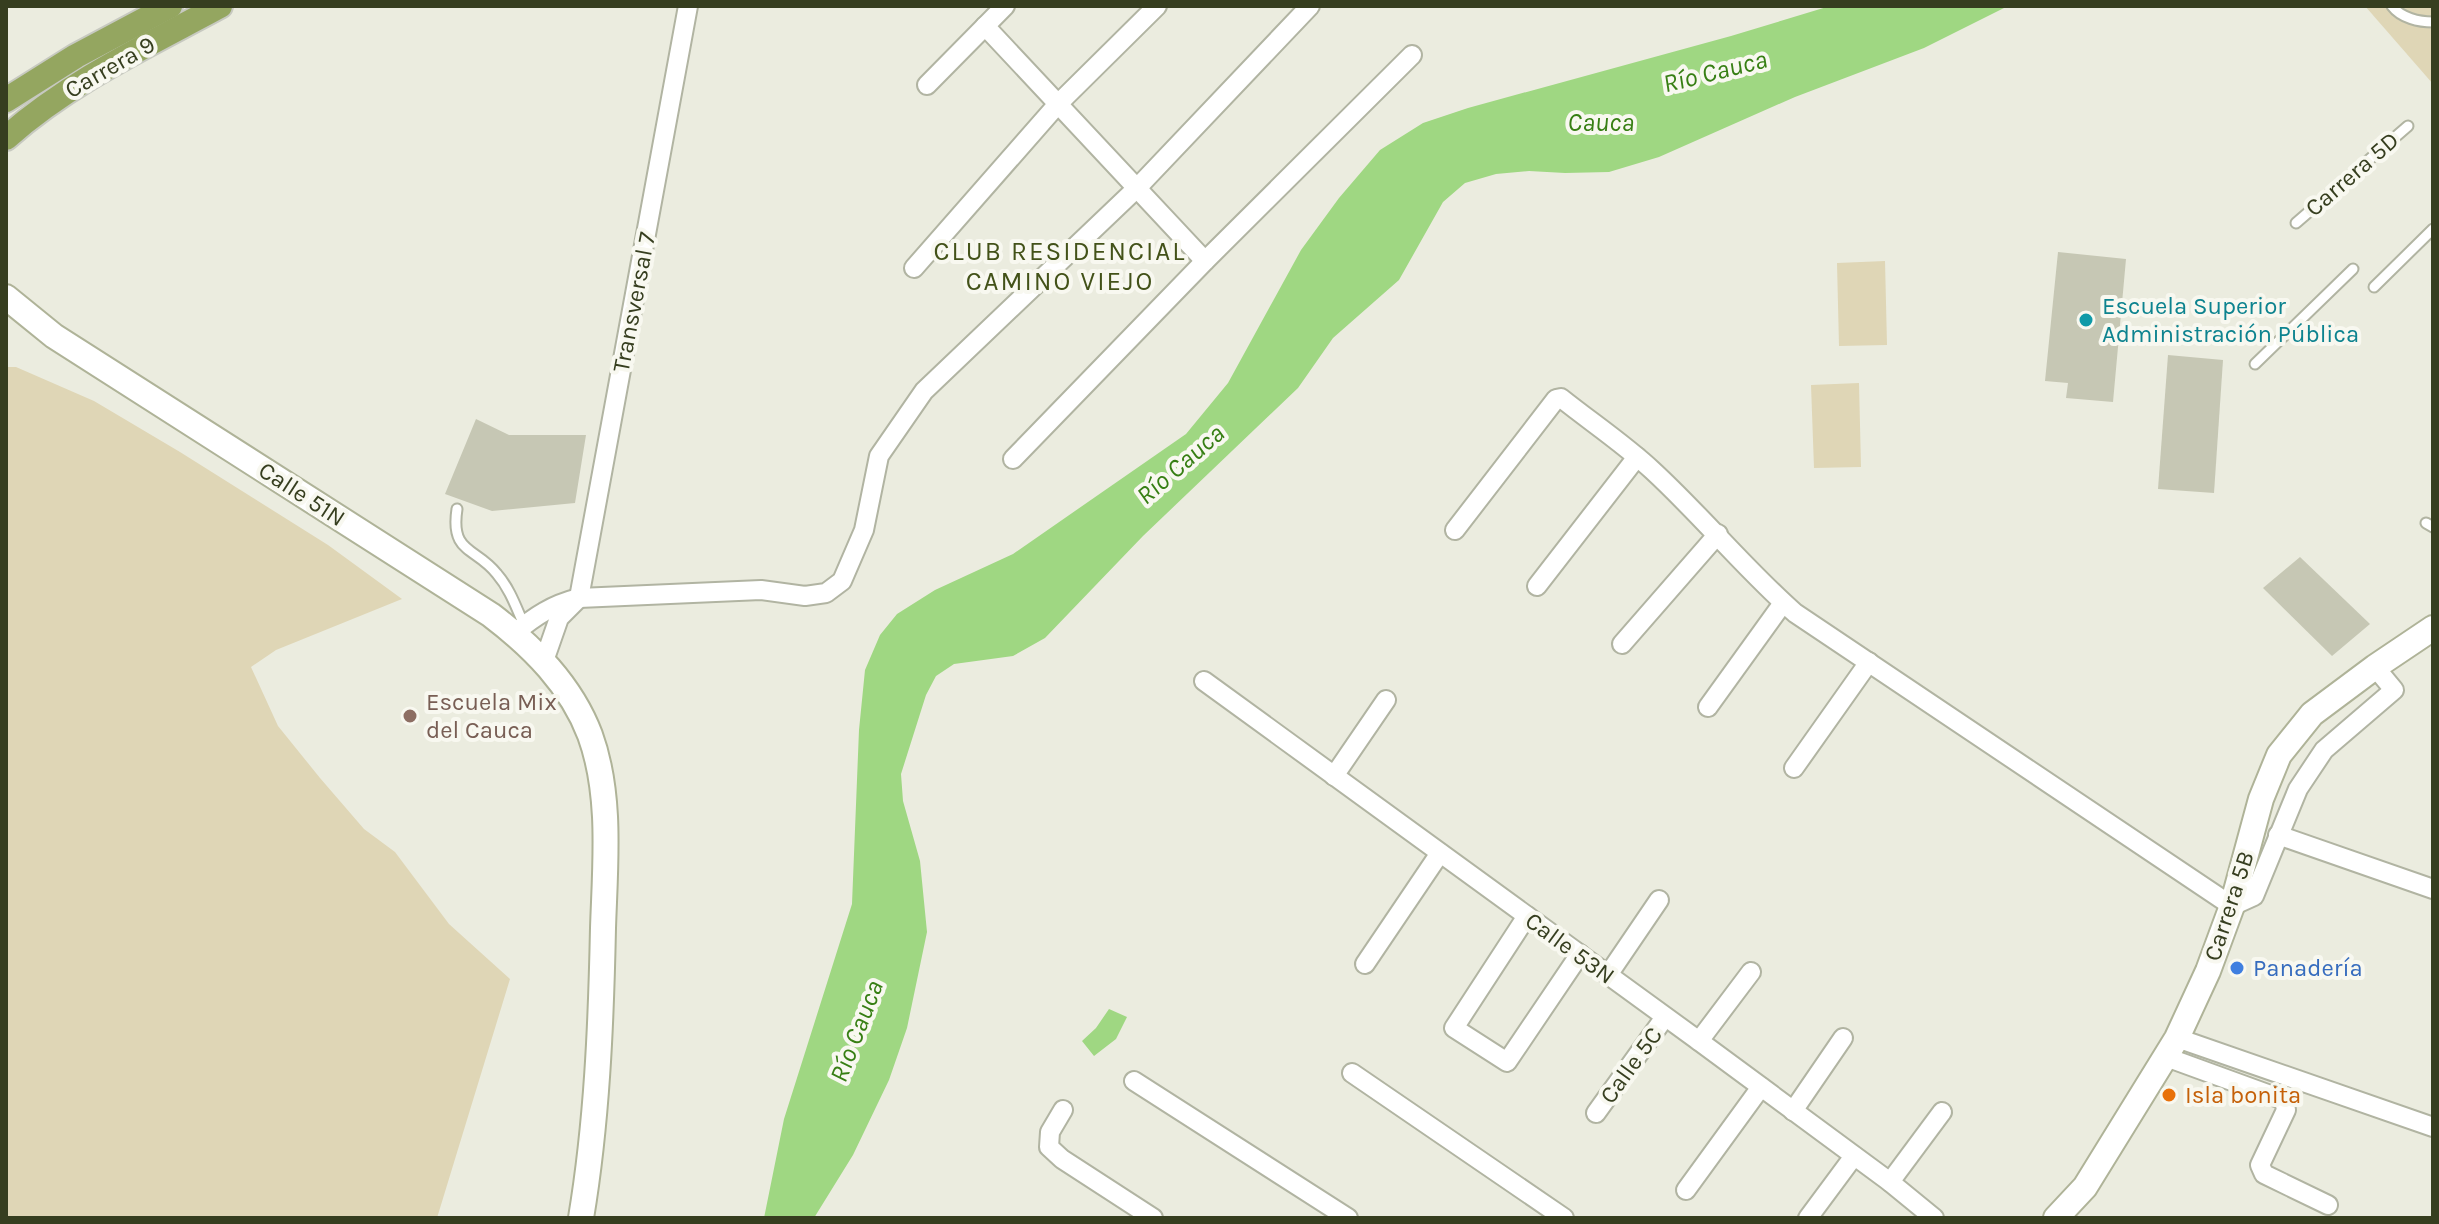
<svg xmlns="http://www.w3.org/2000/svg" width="2439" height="1224" viewBox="0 0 2439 1224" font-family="Karla,sans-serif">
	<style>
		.green { fill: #dfd6b6 }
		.water { fill: #9fd782 }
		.building { fill: #c6c7b4 }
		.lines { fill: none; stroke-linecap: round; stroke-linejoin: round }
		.service-casing { stroke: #b1b4a2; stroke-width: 13 }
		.minor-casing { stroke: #b1b4a2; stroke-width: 22 }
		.secondary-casing { stroke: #afb398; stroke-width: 28 }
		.primary-casing { stroke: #c7c9c0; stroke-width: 28 }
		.service { stroke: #fff; stroke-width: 9 }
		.minor { stroke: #fff; stroke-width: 18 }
		.secondary { stroke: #fff; stroke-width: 24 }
		.primary { stroke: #94a660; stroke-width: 24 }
		.culture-dot { fill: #0f9aa8; stroke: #f8f8f0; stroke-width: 3 }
		.education-dot { fill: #8d6e63; stroke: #f8f8f0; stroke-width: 3 }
		.shop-dot { fill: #3f7fe0; stroke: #f8f8f0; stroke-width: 3 }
		.food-dot { fill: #e8710a; stroke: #f8f8f0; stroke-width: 3 }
		.labels { text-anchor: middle; stroke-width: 8; stroke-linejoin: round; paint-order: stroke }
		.street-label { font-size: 24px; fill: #363e1f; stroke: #f8f8f0 }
		.culture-label { font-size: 24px; fill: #0d838f; stroke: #f8f8f0; text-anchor: start }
		.education-label { font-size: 24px; fill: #785e54; stroke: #f8f8f0; text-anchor: start }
		.shop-label { font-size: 24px; fill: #366cbe; stroke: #f8f8f0; text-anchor: start }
		.food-label { font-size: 24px; fill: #c56008; stroke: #f8f8f0; text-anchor: start }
		.water-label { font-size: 26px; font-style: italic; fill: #377f14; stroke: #f8f8f0 }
		.neighbourhood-label { font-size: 26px; letter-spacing: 2px; fill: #435219; stroke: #f8f8f0 }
	</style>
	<rect width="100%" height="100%" fill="#ebecdf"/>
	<!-- green -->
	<g class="green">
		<polygon points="2365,6 2433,6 2433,84"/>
		<polygon points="1885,261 1887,345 1839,346 1837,263"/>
		<polygon points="6,367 16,367 94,401 180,452 328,545 402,599 276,650 251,667 278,726 320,778 364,829 395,852 449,924 510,979 437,1218 6,1218"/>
		<polygon points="1859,383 1861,467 1814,468 1811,385"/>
	</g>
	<!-- water -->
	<g class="water">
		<polygon points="1830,6 2008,6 1924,48 1795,97 1659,157 1609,172 1565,173 1529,171 1496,174 1465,183 1443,202 1399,280 1333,338 1298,388 1143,536 1045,638 1013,656 954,664 936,676 926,695 901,774 903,801 920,861 927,932 907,1028 889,1080 853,1155 814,1218 764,1218 784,1119 852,904 859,730 865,670 880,635 897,614 935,590 1013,554 1186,434 1228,383 1301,250 1339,198 1380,150 1423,123 1468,108 1731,36"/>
		<polygon points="1109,1009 1127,1017 1116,1039 1094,1056 1082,1041 1096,1028"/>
	</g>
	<!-- building -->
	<g class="building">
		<polygon points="2058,252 2126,259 2113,402 2066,398 2068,383 2045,381"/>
		<polygon points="2168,355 2223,360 2214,493 2158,489"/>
		<polygon points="476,419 509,435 586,435 575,503 492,511 445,494"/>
		<polygon points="2300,557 2370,624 2332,656 2263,588"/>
	</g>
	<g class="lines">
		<defs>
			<g id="service">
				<path d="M2392,6c9,12 27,16 41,16"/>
				<polyline points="2296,223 2408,126"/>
				<polyline points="2374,287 2433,229"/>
				<polyline points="2255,364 2353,269"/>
				<path d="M457,509c-7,45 19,38 40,65 13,15 19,33 27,51"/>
				<polyline points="2426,523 2433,527"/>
			</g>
			<g id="minor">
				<polyline points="985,26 1205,261"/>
				<polyline points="927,85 1005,6"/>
				<polyline points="914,268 1057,105 1157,6"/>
				<polyline points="1013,459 1205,261 1412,55"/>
				<path d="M1455,530l101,-131 5,-1c30,24 63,46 91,72 50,46 93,99 143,143l437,293 22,-10 44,-107 26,-39 70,-60 -19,-23"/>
				<polyline points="1537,586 1637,457"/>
				<polyline points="579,598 688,6"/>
				<path d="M515,633c20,-17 37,-28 64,-35l182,-8 44,6 21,-3 16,-12 22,-51 15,-74 45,-65 214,-204 172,-181"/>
				<polyline points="1622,644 1718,534"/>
				<polyline points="544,661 559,618 577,600"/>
				<polyline points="1204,681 1699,1041 1890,1182 1934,1218"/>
				<polyline points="1708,707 1783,603"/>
				<polyline points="1794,768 1869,662"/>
				<polyline points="1334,776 1386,700"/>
				<polyline points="2278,835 2433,889"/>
				<polyline points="1527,916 1454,1028 1507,1062 1580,954"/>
				<polyline points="1365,964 1440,853"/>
				<polyline points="1608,975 1659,900"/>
				<polyline points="2177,1038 2433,1127"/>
				<polyline points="1699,1041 1751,972"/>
				<polyline points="2166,1057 2284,1100 2286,1110 2260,1165 2264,1174 2328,1205"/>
				<polyline points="1352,1073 1564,1218"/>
				<polyline points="1134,1081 1348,1218"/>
				<polyline points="1063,1110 1050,1132 1049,1147 1062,1159 1153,1218"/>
				<polyline points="1793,1111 1843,1038"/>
				<polyline points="1596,1113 1665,1017"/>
				<polyline points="1890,1182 1942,1112"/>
				<polyline points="1686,1190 1761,1087"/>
				<polyline points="1808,1218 1854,1156"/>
			</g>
			<g id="secondary">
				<path d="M6,297l48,39 437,279c42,32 80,70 99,120 22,60 15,130 13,193 -2,97 -6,194 -22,290"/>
				<polyline points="2056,1218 2085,1187 2177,1038 2208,971 2232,906 2261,799 2279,755 2312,714 2375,667 2433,628"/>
			</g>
			<g id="primary">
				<polyline points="6,100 76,56 170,6"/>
				<path d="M6,138c63,-56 140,-92 214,-132"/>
			</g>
		</defs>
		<!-- service casing -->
		<use href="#service" class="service-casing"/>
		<!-- minor casing -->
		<use href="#minor" class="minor-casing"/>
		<!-- secondary casing -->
		<use href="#secondary" class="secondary-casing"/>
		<!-- primary casing -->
		<use href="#primary" class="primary-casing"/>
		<!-- service -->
		<use href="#service" class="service"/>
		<!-- minor -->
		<use href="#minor" class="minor"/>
		<!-- secondary -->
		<use href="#secondary" class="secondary"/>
		<!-- primary -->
		<use href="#primary" class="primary"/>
	</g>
	<!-- markers -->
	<circle class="culture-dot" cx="2086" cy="320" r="8"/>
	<circle class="education-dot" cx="410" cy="716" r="8"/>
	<circle class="shop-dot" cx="2237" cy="968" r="8"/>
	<circle class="food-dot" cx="2169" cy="1095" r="8"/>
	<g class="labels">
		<!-- street labels -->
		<g class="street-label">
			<text transform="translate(110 67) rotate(-30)" y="8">Carrera 9</text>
			<text transform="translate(2352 174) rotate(-41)" y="8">Carrera 5D</text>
			<text transform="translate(634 302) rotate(-79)" y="8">Transversal 7</text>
			<text transform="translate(302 494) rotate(33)" y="8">Calle 51N</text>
			<text transform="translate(2229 906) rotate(-72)" y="8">Carrera 5B</text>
			<text transform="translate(1570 948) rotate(36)" y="8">Calle 53N</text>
			<text transform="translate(1631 1065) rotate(-54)" y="8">Calle 5C</text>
		</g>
		<!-- culture labels -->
		<g class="culture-label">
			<text x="2102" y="314">Escuela Superior<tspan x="2102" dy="28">Administración Pública</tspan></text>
		</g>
		<!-- education labels -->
		<g class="education-label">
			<text x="426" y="710">Escuela Mix<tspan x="426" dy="28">del Cauca</tspan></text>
		</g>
		<!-- shop labels -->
		<g class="shop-label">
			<text x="2253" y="976">Panadería</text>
		</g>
		<!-- food labels -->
		<g class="food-label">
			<text x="2185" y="1103">Isla bonita</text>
		</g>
		<!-- water labels -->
		<g class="water-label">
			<text transform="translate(1715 71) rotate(-14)" y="9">Río Cauca</text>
			<text x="1601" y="131">Cauca</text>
			<text transform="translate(1180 464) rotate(-41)" y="9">Río Cauca</text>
			<text transform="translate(856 1031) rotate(-69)" y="9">Río Cauca</text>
		</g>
		<!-- neighbourhood labels -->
		<g class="neighbourhood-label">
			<text x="1060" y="260">CLUB RESIDENCIAL<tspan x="1060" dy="30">CAMINO VIEJO</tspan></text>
		</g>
	</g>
	<!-- border -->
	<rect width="2439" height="1224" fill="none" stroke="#363e1f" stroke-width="16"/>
</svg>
